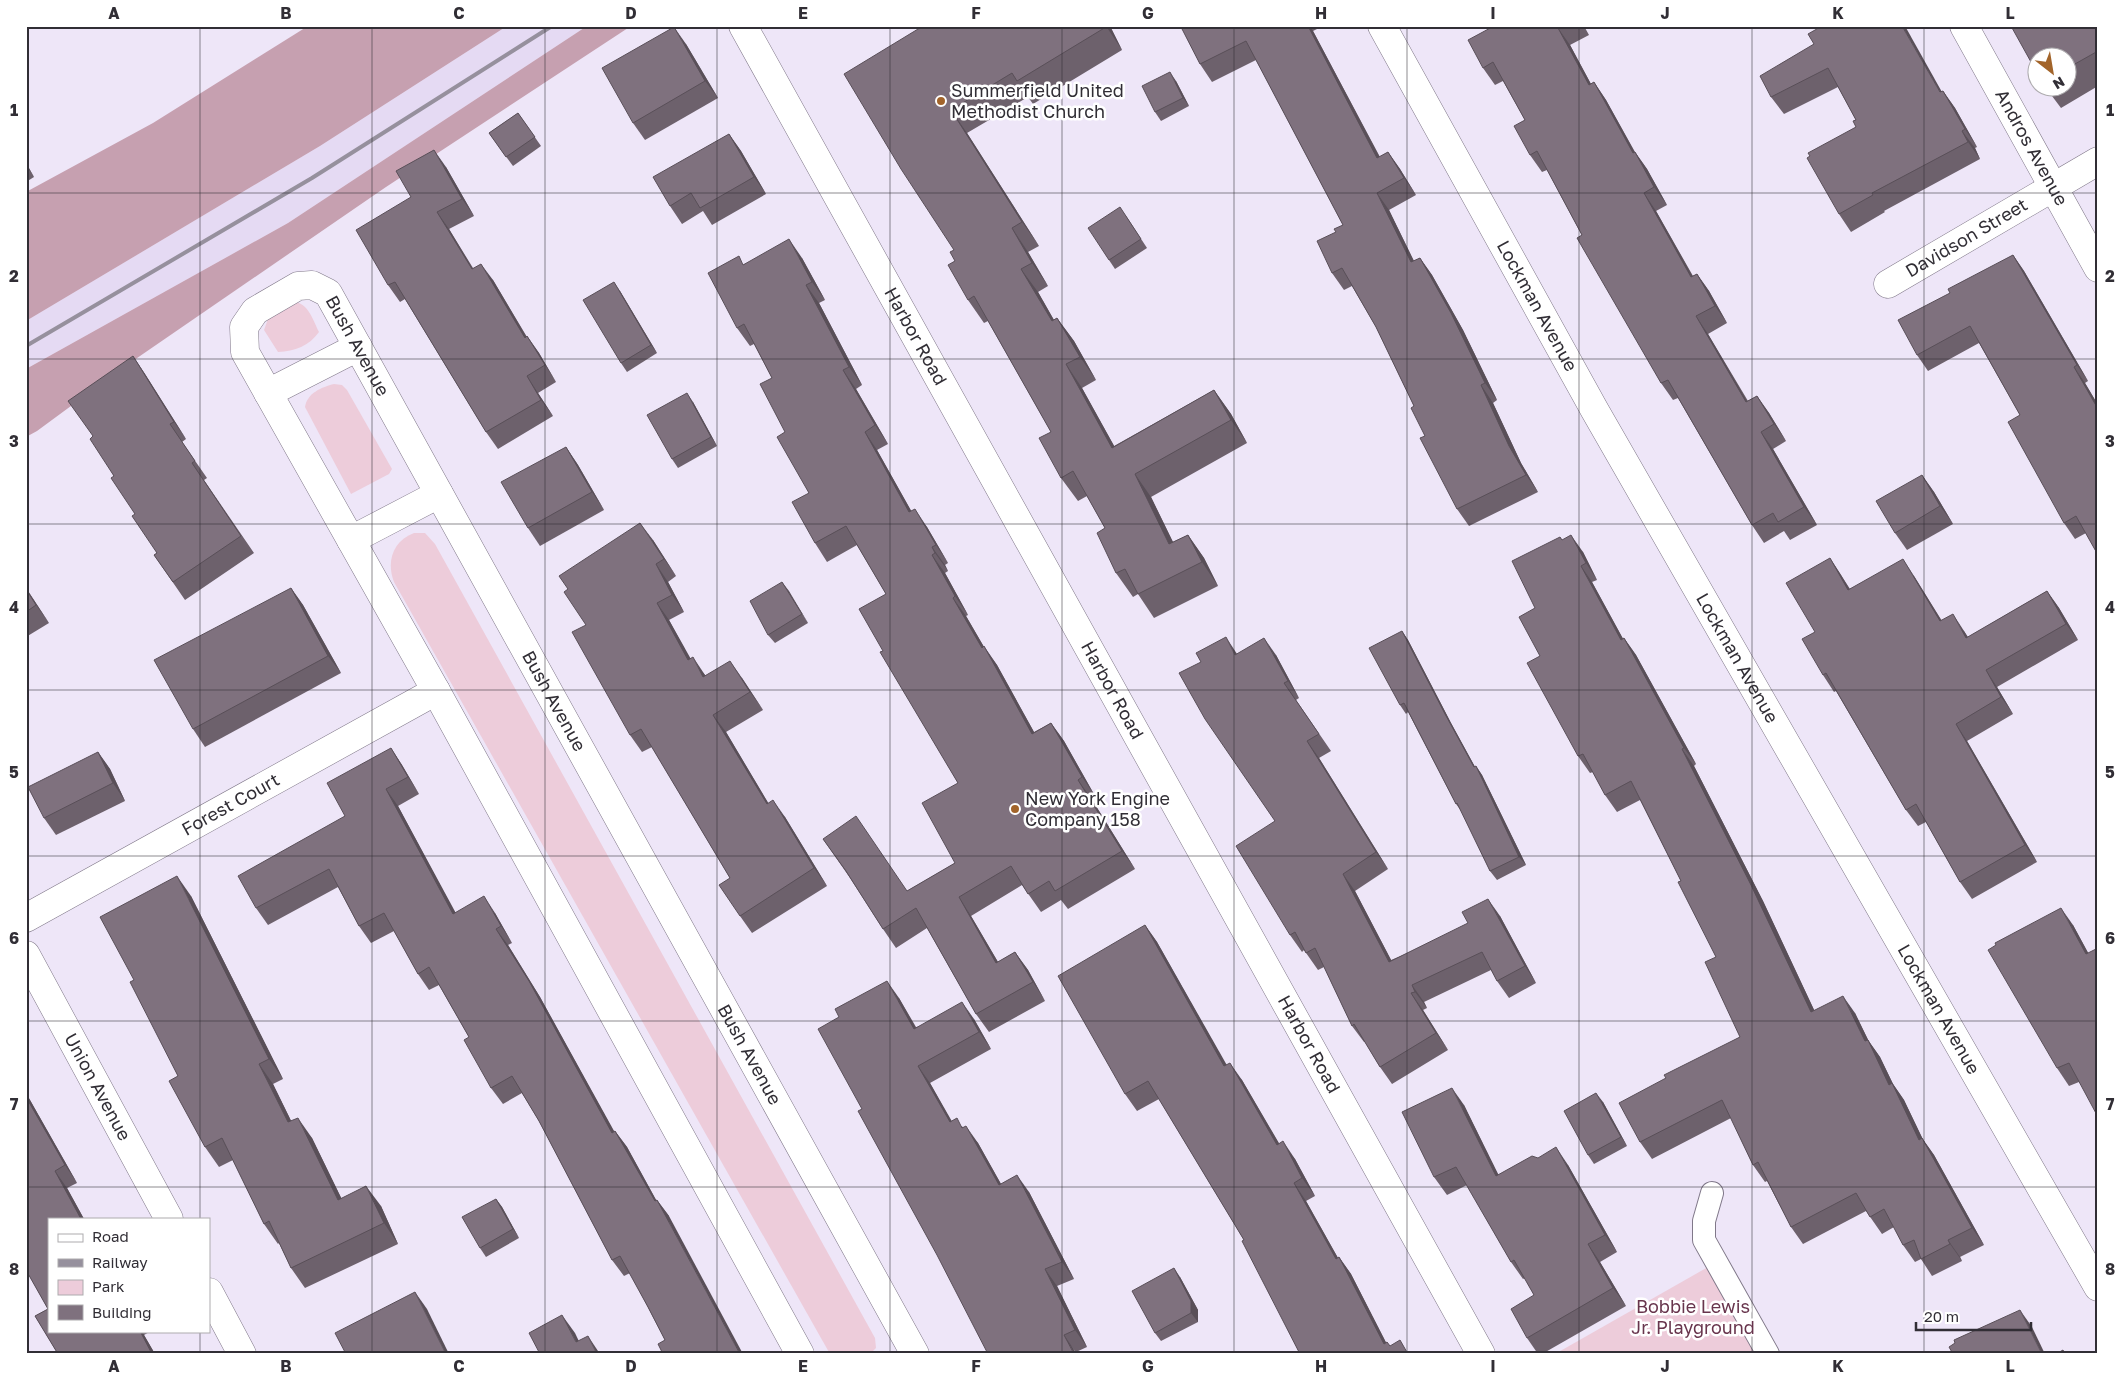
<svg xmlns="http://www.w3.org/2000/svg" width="2124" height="1380" viewBox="0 0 2124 1380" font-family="'Golos Text',sans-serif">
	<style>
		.built { fill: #e5daf3 }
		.green { fill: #edccda }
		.forest { fill: #c6a0b0 }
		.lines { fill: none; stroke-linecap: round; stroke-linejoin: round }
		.lane-casing { stroke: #807889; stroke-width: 24 }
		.street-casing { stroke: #807889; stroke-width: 29 }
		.lane { stroke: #fff; stroke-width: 22 }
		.street { stroke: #fff; stroke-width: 28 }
		.rail { stroke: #96909d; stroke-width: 4 }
		.wall { fill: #6d616c }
		.shaded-wall { fill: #594f58 }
		.building { fill: #7f717e; stroke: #594f58 }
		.grid { fill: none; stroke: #312e35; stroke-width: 1; stroke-opacity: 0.55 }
		.poi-dot { fill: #a2642a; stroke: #fff; stroke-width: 2 }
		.labels { text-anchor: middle; stroke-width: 5; stroke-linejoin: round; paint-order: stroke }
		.poi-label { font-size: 18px; fill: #312e35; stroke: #fff; text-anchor: start }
		.street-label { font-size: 18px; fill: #312e35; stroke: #fff }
		.park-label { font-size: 18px; fill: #68354d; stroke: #fff }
		.neatline { fill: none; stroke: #312e35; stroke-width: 2 }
		.grid-label { font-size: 16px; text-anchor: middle; font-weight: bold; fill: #312e35 }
	</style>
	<rect width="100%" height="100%" fill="#eee6f8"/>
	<!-- built -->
	<polygon class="built" points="507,26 587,26 288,223 26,369 26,321 320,146"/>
	<!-- green -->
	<g class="green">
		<path d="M293,302c15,0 20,18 26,30 -10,14 -24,19 -41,20l-14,-22 4,-11z"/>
		<path d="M334,384l8,1 5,5 45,79 -3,5 -38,20 -46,-87c2,-14 17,-20 29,-23z"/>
		<path d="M414,533h11l10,11 440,794 1,10 -6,6h-40l-436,-772c-8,-21 -1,-41 20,-49z"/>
		<polygon points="1708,1267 1757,1354 1555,1354"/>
	</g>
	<!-- forest -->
	<g class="forest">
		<polygon points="308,26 507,26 320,146 26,321 26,192 153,123"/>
		<polygon points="587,26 631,26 386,187 124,367 37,431 26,437 26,369 288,223"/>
	</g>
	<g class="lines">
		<defs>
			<polyline id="lane" points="1712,1193 1704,1221 1704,1240 1768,1354"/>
			<g id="street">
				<path id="s1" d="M743,26l738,1328"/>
				<path id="s2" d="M1382,26l212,383 504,878"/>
				<path id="s3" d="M1964,26l134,242"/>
				<path id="s4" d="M1888,284l210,-123"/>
				<polyline points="268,393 358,347"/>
				<polyline points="351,540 439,494"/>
				<path id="s5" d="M26,918l410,-227"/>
				<path id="s6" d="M26,955l143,264"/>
				<polyline points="209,1292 242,1354"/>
				<path id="s7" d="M800,1354l-364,-663 -191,-339 -1,-25 11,-16 43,-25 14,-1 16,8 587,1061"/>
			</g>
		</defs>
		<!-- lane casing -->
		<use href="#lane" class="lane-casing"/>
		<!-- street casing -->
		<use href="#street" class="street-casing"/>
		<!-- lane -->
		<use href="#lane" class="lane"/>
		<!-- street -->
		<use href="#street" class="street"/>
		<!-- rail -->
		<polyline class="rail" points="26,346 312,178 552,26"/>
	</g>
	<!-- wall -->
	<g class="wall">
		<polygon points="923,26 1110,26 1122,50 1033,104 1028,97 967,133 1039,246 1028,252 1048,286 1038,292 1054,320 1057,318 1074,341 1096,380 1082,388 1114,446 1214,390 1231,414 1247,443 1151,497 1173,542 1188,535 1204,558 1218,586 1154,618 1138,594 1133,597 1116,573 1105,528 1087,496 1078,501 1061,478 1051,432 988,321 984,323 968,300 955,261 954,250"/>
		<polygon points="1181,26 1316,26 1317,29 1313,31 1380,157 1388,152 1400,169 1416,195 1389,210 1414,261 1420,258 1432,275 1463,330 1497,400 1493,403 1521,463 1538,492 1469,526 1457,509 1425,436 1414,406 1376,327 1352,286 1344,290 1332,273 1336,232 1343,225 1256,60 1212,82 1200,64"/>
		<polygon points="1494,26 1584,26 1589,35 1570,45 1591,84 1594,82 1606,100 1635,152 1647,169 1667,205 1656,211 1693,276 1697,274 1709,291 1727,323 1708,334 1748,401 1757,396 1769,413 1786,441 1773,449 1817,525 1790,540 1784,531 1764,543 1752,525 1678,398 1673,400 1661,383 1547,170 1542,172 1530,155 1525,120 1503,81 1495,85 1483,68"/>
		<polygon points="2098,26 2098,86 2061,108 2046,88 2066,88 2066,58"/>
		<polygon points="686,44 718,98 645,140 633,123"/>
		<polygon points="1814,44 1942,92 1943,91 1955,108 1977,147 1975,148 1980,159 1884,211 1885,212 1851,232 1839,214 1856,127 1856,120 1838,87 1784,114 1771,97"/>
		<polygon points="1176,81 1189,106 1161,121 1155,112"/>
		<polygon points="518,113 541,146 513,166 489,133"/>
		<polygon points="729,134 741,151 766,194 712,225 703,211 682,224 670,206"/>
		<polygon points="26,163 34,177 26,182"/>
		<polygon points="446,167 474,216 449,229 473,268 493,280 527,337 527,336 539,353 556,382 538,393 553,416 498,449 486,432 405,299 400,302 388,285 411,197"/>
		<polygon points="1126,216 1147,248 1115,269 1109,260"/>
		<polygon points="2013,255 2024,271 2088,381 2085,383 2098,405 2098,555 2086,533 2075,539 2064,523 2020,415 1979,343 1928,371 1917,355 1950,293"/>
		<polygon points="802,258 825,300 819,303 862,385 856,389 888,444 877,450 911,511 927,527 948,563 945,565 948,571 945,573 968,615 966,616 984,647 997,665 1034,732 1051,723 1064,741 1095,796 1091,798 1135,869 1068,909 1061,900 1041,912 1022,885 971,916 998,962 1015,952 1028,970 1045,1001 989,1032 976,1014 927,928 896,948 883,929 850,878 823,839 907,891 955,863 958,783 883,651 886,594 857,545 827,562 815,543 809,493 785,432 772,378 754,344 750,346 737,328 744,264"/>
		<polygon points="620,291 657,353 627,372 621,363"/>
		<polygon points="133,356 145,374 186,439 182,442 207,478 204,480 254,553 185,600 154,555 157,553 114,476 93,436"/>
		<polygon points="693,402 717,446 678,468 672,459"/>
		<polygon points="566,447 578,465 604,510 540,546 528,528"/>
		<polygon points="1922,475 1934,492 1953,524 1907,550 1895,533"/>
		<polygon points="1560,537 1562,540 1583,552 1597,580 1592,582 1623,639 1624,638 1636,655 1696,764 1694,766 1763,901 1814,1010 1855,1013 1868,1040 1880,1057 1893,1084 1904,1100 1922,1138 1934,1155 1984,1245 1960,1257 1962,1261 1932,1276 1921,1259 1915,1262 1903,1245 1894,1227 1882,1234 1866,1211 1803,1244 1791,1227 1767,1181 1765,1182 1753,1165 1731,1118 1652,1159 1640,1142 1666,1078 1740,1037 1716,957 1681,881 1640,800 1617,812 1605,795 1593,772 1590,773 1578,756 1540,656 1535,608"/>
		<polygon points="653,540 676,576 668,582 684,612 669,620 690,659 705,675 742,678 763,710 726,732 768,803 785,817 827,886 752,933 740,916 730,878 652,747 642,752 630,735"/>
		<polygon points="1830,558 1841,575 1850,589 1914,576 1942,621 1964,631 1968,637 2047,591 2059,608 2078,640 1997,687 2013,714 1967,741 2037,862 1972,899 1960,882 1926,822 1918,826 1906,810 1836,691 1834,692 1823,675 1815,632"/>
		<polygon points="782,582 808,623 775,643 768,635"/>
		<polygon points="26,588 49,623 26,637"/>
		<polygon points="291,588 303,605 341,673 205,747 193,729"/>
		<polygon points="1402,631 1408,640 1451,723 1475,767 1476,766 1482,775 1526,865 1497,880 1490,871 1462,812 1456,804 1408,712 1406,714 1400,705"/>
		<polygon points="1237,654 1276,655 1299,698 1296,700 1331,751 1319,758 1388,869 1355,891 1391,960 1500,916 1536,983 1509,998 1497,981 1491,970 1424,1002 1427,1008 1423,1010 1448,1050 1392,1084 1380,1067 1365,1042 1364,1042 1352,1026 1324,967 1318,970 1304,950 1302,952 1290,935 1275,821 1201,662"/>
		<polygon points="391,748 402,765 419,794 398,806 455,913 495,913 512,943 508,945 540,997 614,1132 615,1131 627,1147 656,1200 657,1200 669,1216 665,1340 630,1273 624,1276 612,1260 539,1121 522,1093 503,1104 491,1088 469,1037 439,985 429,990 418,974 394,931 371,943 359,926 338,887 268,925 256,908 345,816"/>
		<polygon points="98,752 110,769 125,801 56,835 44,818"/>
		<polygon points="191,896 283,1079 273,1084 291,1121 312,1138 341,1198 381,1206 398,1244 305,1288 291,1268 279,1243 278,1244 264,1224 233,1160 219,1167 205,1147 178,1076 134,980"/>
		<polygon points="1145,925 1157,942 1226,1065 1242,1080 1279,1144 1295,1159 1315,1196 1306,1201 1338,1258 1339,1257 1351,1274 1386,1343 1390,1346 1410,1354 1300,1354 1244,1240 1159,1099 1137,1111 1125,1094"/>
		<polygon points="2073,925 2088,953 2079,1082 2069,1086 2057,1068"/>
		<polygon points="899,998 916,1027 974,1019 991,1049 930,1083 951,1121 963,1127 978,1143 1001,1184 1029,1192 1074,1279 1057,1286 1087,1347 1076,1352 862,1109"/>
		<polygon points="26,1093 77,1183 67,1188 84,1219 49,1219 49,1331 151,1331 144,1335 155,1354 58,1354 35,1316 48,1309 28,1273 26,1274"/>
		<polygon points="1603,1102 1627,1146 1594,1164 1588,1155"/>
		<polygon points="1464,1105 1498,1175 1538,1158 1568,1165 1617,1252 1600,1262 1626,1306 1542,1354 1538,1354 1527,1338 1534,1295 1525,1278 1523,1279 1511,1262 1467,1185 1447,1195 1434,1177"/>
		<polygon points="496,1199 502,1207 519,1238 486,1257 480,1248"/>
		<polygon points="1180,1277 1198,1310 1198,1322 1161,1341 1155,1333"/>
	</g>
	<!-- shaded-wall -->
	<g class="shaded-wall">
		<polygon points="1106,26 1110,26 1122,50"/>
		<polygon points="1308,26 1310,26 1313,31 1389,175 1377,158"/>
		<polygon points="1902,26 1905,26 1952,110 1940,92"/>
		<polygon points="674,27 686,44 718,98 705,81"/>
		<polygon points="1558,28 1570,45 1601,103 1589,85"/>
		<polygon points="1170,72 1176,81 1189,106 1183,98"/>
		<polygon points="1594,82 1606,100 1645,171 1633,153"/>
		<polygon points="1943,91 1955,108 1977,147 1965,129"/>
		<polygon points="951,110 967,133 1039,246 1022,222"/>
		<polygon points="1962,131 1975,148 1980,159 1968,142"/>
		<polygon points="729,134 741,151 766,194 754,177"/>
		<polygon points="434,150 446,167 474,216 462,199"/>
		<polygon points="1388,152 1400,169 1416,195 1404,178"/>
		<polygon points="1635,152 1647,169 1667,205 1654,187"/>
		<polygon points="26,163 34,177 26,165"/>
		<polygon points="1377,193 1389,210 1423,280 1411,262"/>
		<polygon points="1644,193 1656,211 1703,295 1691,277"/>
		<polygon points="437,212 449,229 483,286 472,269"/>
		<polygon points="1012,228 1028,252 1048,286 1032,263"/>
		<polygon points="789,239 802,258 825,300 812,282"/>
		<polygon points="2013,255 2024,271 2088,381 2077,365"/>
		<polygon points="1420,258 1432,275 1463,330 1497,400 1485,383"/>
		<polygon points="481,264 493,280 537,355 525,338"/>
		<polygon points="1021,269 1038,292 1068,345 1052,321"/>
		<polygon points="1697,274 1709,291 1727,323 1715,306"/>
		<polygon points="614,282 620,291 657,353 651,345"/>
		<polygon points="806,285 819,303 862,385 849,367"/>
		<polygon points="1696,316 1708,334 1758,420 1746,402"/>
		<polygon points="1057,318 1074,341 1096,380 1080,357"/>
		<polygon points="527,336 539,353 556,382 545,365"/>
		<polygon points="133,356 145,374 186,439 174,422"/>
		<polygon points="1066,364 1082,388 1128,471 1112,448"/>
		<polygon points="2074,367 2085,383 2098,405 2098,409"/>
		<polygon points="843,370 856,389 888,444 875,425"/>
		<polygon points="527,376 538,393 553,416 541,400"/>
		<polygon points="1481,385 1493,403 1521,463 1538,492 1526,475 1509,446"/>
		<polygon points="1214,390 1231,414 1247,443 1231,420"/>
		<polygon points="687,393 693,402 717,446 711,437"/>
		<polygon points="1757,396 1769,413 1786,441 1774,424"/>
		<polygon points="865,432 877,450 922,530 909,512"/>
		<polygon points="1761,432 1773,449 1817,525 1804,507"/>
		<polygon points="566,447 578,465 604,510 592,492"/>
		<polygon points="1135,474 1151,497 1185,567 1169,544"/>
		<polygon points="1922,475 1934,492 1953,524 1940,506"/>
		<polygon points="915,509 927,527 948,563 936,545"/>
		<polygon points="640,523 653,540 676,576 664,559"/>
		<polygon points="1188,535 1204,558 1218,586 1202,562"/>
		<polygon points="1571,535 1583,552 1597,580 1586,563"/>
		<polygon points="932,547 945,565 948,571 935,553"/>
		<polygon points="932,555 945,573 968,615 955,596"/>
		<polygon points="1830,558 1841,575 1860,607 1848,590"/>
		<polygon points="1903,559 1914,576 1952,638 1940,621"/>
		<polygon points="656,564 668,582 684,612 672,595"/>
		<polygon points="1581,566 1592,582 1633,657 1621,640"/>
		<polygon points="782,582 789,591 808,623 802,614"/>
		<polygon points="26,588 49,623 36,605"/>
		<polygon points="291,588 303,605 341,673 328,656"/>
		<polygon points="2047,591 2059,608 2078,640 2066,624"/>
		<polygon points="953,598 966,616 995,666 982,648"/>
		<polygon points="657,603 669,620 701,677 688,660"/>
		<polygon points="1953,614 1964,631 1978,655 1966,638"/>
		<polygon points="1402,631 1408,640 1451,723 1480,776 1474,767 1445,714"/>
		<polygon points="1226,637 1237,654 1235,655"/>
		<polygon points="1264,638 1276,655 1299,698 1288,681"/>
		<polygon points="1624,638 1636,655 1696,764 1684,748"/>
		<polygon points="984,646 997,665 1045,752 1032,734"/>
		<polygon points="693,657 705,675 715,694 703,677"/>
		<polygon points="730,661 742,678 763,710 750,692"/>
		<polygon points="1986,670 1997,687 2013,714 2001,697"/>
		<polygon points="713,715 726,732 779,821 767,804"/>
		<polygon points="1051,723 1064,741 1095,796 1082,777"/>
		<polygon points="1956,724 1967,741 2037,862 2025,845"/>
		<polygon points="1307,741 1319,758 1388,869 1376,852"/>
		<polygon points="391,748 402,765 419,794 408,777"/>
		<polygon points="1682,749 1694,766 1763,901 1823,1029 1811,1012"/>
		<polygon points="98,752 110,769 125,801 113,783"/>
		<polygon points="1476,766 1482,775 1526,865 1519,857"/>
		<polygon points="1078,780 1091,798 1135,869 1122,851"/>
		<polygon points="386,789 398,806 465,930 453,914"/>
		<polygon points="773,800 785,817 827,886 814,868"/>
		<polygon points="1343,874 1355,891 1401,979 1389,962"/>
		<polygon points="177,876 191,896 283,1079 269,1059"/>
		<polygon points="484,896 495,913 512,943 501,926"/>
		<polygon points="959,897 971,916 1009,981 996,963"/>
		<polygon points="1488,899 1500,916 1536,983 1525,966"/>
		<polygon points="2061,908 2073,925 2098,971 2086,954"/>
		<polygon points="1145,925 1157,942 1237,1083 1224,1066"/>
		<polygon points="496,929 508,945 540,997 624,1149 612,1133"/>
		<polygon points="1015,952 1028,970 1045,1001 1033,982"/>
		<polygon points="887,981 899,998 926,1046 914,1029"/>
		<polygon points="1412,985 1424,1002 1427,1008 1415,992"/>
		<polygon points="1411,993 1423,1010 1448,1050 1436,1033"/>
		<polygon points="1843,996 1855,1013 1877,1058 1865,1041"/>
		<polygon points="962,1002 974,1019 991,1049 979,1032"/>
		<polygon points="1868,1040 1880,1057 1893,1084 1904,1100 1931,1156 1919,1140 1889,1085"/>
		<polygon points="1230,1063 1242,1080 1290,1162 1277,1145"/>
		<polygon points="259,1064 273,1084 302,1143 288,1122"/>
		<polygon points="918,1066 930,1083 962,1139 950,1122"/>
		<polygon points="1452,1088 1464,1105 1508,1194 1496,1176"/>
		<polygon points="26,1093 77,1183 65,1165 26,1097"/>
		<polygon points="1596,1093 1603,1102 1627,1146 1621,1137"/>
		<polygon points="298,1118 312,1138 352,1220 338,1200"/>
		<polygon points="966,1126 978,1143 1011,1202 999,1185"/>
		<polygon points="615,1131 627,1147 666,1218 655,1201"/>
		<polygon points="1922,1138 1934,1155 1984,1245 1972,1228"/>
		<polygon points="1283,1141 1295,1159 1315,1196 1302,1178"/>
		<polygon points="1556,1147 1568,1165 1617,1252 1605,1235"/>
		<polygon points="55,1171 67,1188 84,1219 81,1219"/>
		<polygon points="1017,1175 1029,1192 1074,1279 1062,1262"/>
		<polygon points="1294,1183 1306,1201 1348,1276 1336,1259"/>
		<polygon points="366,1186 381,1206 398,1244 384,1223"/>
		<polygon points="496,1199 502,1207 519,1238 513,1229"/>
		<polygon points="657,1200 669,1216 743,1354 740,1354"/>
		<polygon points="1948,1240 1960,1257 1962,1261 1950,1244"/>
		<polygon points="1588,1244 1600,1262 1626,1306 1613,1288"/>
		<polygon points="1339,1257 1351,1274 1392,1354 1384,1344"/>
		<polygon points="1174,1268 1180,1277 1198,1310 1198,1322 1191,1313"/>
		<polygon points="1045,1269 1057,1286 1087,1347 1075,1330"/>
		<polygon points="415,1292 427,1309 449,1354 446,1354"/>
		<polygon points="2020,1310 2032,1327 2045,1354 2042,1354"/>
		<polygon points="562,1315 575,1333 585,1354 576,1342"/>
		<polygon points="140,1331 142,1331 144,1335 155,1354 152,1354"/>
		<polygon points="1064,1335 1077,1354 1074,1354"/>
		<polygon points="588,1336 600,1354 597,1354"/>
	</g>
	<!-- building -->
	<g class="building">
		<polygon points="923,26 1106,27 1017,81 1012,73 951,110 1022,222 1012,228 1032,263 1021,269 1052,321 1057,318 1080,357 1066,364 1112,448 1214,390 1231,420 1135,474 1169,544 1188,535 1202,562 1138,594 1125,569 1116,573 1097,533 1105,528 1073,471 1061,478 1039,438 1051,432 974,296 968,300 948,265 955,261 950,252 954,250 901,169 844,74"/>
		<polygon points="1181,26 1308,26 1377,158 1388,152 1404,178 1377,193 1411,262 1420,258 1451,313 1485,383 1481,385 1509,446 1526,475 1457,509 1420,438 1425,436 1411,408 1414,406 1376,327 1342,268 1332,273 1317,241 1336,232 1334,229 1343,225 1246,41 1200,64 1181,27"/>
		<polygon points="1494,26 1561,26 1558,28 1589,85 1594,82 1633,153 1635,152 1654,187 1644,193 1691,277 1697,274 1715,306 1696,316 1746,402 1757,396 1774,424 1761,432 1804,507 1778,522 1773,513 1752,525 1668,380 1661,383 1577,238 1582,235 1537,151 1530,155 1514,126 1525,120 1493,62 1483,68 1468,40"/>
		<polygon points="1822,26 1902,26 1940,92 1943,91 1965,129 1962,131 1968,142 1872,193 1873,195 1839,214 1807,158 1810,156 1808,153 1856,127 1853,121 1856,120 1828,68 1771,97 1760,76 1814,44 1808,34"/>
		<polygon points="2011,26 2095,26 2098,31 2098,51 2066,69 2066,58 2036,58 2036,71"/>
		<polygon points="674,27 705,81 633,123 602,68"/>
		<polygon points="1170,72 1183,98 1155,112 1142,86"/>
		<polygon points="518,113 535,137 506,157 489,133"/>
		<polygon points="729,134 754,177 700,208 691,193 670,206 653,177"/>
		<polygon points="434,150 462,199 437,212 472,269 481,264 525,338 527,336 545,365 527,376 541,400 486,432 395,282 388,285 356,230 411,197 396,171"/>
		<polygon points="1120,207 1141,239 1109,260 1088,228"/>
		<polygon points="789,239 812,282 806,285 849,367 843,370 875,425 865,432 909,512 915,509 936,545 932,547 935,553 932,555 955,596 953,598 982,648 984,646 1032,734 1051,723 1082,777 1078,780 1122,851 1055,891 1049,881 1028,894 1011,866 959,897 996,963 1015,952 1033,982 976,1014 916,908 883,929 846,871 823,839 856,816 907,891 955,863 922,803 958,783 880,652 883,651 859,609 886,594 846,526 815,543 792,502 809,493 777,437 785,432 760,384 772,378 744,324 737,328 708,273 739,256 743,265"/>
		<polygon points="2013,255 2077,365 2074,367 2098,409 2098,555 2076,516 2064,523 2008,422 2020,415 1970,326 1917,355 1898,320 1950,293 1948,289"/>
		<polygon points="614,282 651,345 621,363 583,300"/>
		<polygon points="133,356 174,422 170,424 195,461 192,463 241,536 173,582 154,555 157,553 132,516 135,514 111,478 114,476 90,439 93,436 68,401"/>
		<polygon points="687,393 711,437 672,459 647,415"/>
		<polygon points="566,447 592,492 528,528 501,482"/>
		<polygon points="1922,475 1940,506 1895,533 1876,501"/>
		<polygon points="640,523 664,559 656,564 672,595 657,603 688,660 693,657 703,677 730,661 750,692 713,715 767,804 773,800 814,868 740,916 719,885 730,878 641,729 630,735 572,632 586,625 564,592 568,589 559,576"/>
		<polygon points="1571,535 1586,563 1581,566 1621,640 1624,638 1684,748 1682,749 1751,885 1811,1012 1843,996 1865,1041 1868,1040 1889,1085 1892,1083 1919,1140 1922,1138 1972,1228 1948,1240 1950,1244 1921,1259 1914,1240 1903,1245 1884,1209 1870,1217 1856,1193 1791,1227 1758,1162 1753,1165 1722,1100 1640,1142 1619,1103 1666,1078 1664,1075 1740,1037 1705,962 1716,957 1678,882 1681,881 1631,781 1605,795 1583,754 1578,756 1527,663 1540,656 1519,617 1535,608 1512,561 1560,537 1562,540"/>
		<polygon points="1830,558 1848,590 1903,559 1940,621 1953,614 1966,638 2047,591 2066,624 1986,670 2001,697 1956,724 2025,845 1960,882 1916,804 1906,810 1826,673 1823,675 1802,639 1815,632 1786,583"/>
		<polygon points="782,582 802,614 768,635 750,601"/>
		<polygon points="291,588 328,656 193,729 154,660"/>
		<polygon points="26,589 36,605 26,612"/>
		<polygon points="1402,631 1445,714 1474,767 1476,766 1519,857 1490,871 1457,803 1456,804 1404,703 1400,705 1369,648"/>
		<polygon points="1226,637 1235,655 1264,638 1288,681 1284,683 1319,734 1307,741 1376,852 1343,874 1389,962 1468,923 1462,912 1488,899 1525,966 1497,981 1482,952 1412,985 1415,992 1411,993 1436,1033 1380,1067 1354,1024 1352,1026 1315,948 1306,953 1295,932 1290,935 1236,846 1275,821 1205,719 1179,673 1201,662 1196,653"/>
		<polygon points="391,748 408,777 386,789 453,914 484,896 501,926 496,929 529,981 612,1133 615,1131 655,1201 657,1200 740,1354 663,1354 658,1344 665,1340 648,1307 620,1256 612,1260 539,1121 512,1076 491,1088 464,1040 469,1037 429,967 418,974 384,913 359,926 329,869 256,908 238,876 345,816 327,783"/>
		<polygon points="98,752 113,783 44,818 28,787"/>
		<polygon points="177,876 269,1059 259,1064 288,1122 298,1118 338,1200 366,1186 384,1223 291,1268 269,1221 264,1224 222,1138 205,1147 169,1081 178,1076 130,982 134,980 100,917"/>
		<polygon points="2061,908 2086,954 2098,948 2098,1117 2069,1063 2057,1068 1988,950 1996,945 1995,943"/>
		<polygon points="1145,925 1224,1066 1230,1063 1277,1145 1283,1141 1302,1178 1294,1183 1336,1259 1339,1257 1384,1344 1387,1342 1390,1346 1400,1340 1408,1354 1300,1354 1242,1241 1244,1240 1148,1081 1125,1094 1058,976"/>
		<polygon points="887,981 914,1029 962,1002 979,1032 918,1066 950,1122 957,1118 962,1128 966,1126 999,1185 1017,1175 1062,1262 1045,1269 1075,1330 1064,1335 1074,1354 988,1354 937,1255 858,1111 862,1109 818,1029 839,1017 835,1009"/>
		<polygon points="1452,1088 1496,1176 1532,1156 1538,1158 1556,1147 1605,1235 1588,1244 1613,1288 1527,1338 1511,1309 1534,1295 1514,1260 1511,1262 1456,1167 1434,1177 1402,1112"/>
		<polygon points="1596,1093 1621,1137 1588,1155 1564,1111"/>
		<polygon points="26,1097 65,1165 55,1171 81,1219 49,1219 49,1331 140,1331 152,1354 58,1354 35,1316 48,1309 26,1270"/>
		<polygon points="496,1199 513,1229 480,1248 462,1217"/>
		<polygon points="1174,1268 1191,1301 1191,1313 1155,1333 1132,1291"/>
		<polygon points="415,1292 446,1354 346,1354 335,1333"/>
		<polygon points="2020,1310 2042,1354 1953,1354 1949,1347 1955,1343 1954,1340"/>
		<polygon points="562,1315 576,1342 588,1336 597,1354 540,1354 529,1333"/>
		<polygon points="2063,1350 2065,1354 2056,1354"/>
	</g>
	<!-- grid -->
	<path class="grid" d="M200,26v1193M372,26v1328M545,26v1328M717,26v1328M890,26v1328M1062,26v1328M1234,26v1328M1407,26v1328M1579,26v1328M1752,26v1328M1924,26v1328M26,193h2072M26,359h2072M26,524h2072M26,690h2072M26,856h2072M26,1021h2072M26,1187h2072M200,1331v23"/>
	<!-- markers -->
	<g class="poi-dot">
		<circle cx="941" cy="101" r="5"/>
		<circle cx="1015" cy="809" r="5"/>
	</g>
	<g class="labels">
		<!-- poi labels -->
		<g class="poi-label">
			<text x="951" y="97">Summerfield United<tspan x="951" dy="21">Methodist Church</tspan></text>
			<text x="1025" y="805">New York Engine<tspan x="1025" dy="21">Company 158</tspan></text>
		</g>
		<!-- street labels -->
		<g class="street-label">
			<text dy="6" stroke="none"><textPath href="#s3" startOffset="139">Andros Avenue</textPath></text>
			<text dy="6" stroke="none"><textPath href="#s4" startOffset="91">Davidson Street</textPath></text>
			<text dy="6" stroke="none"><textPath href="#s2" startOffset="320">Lockman Avenue</textPath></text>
			<text dy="6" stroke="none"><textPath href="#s1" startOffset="355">Harbor Road</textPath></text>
			<text dy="6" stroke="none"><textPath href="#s7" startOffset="1332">Bush Avenue</textPath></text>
			<text dy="6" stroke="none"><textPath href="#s2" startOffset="725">Lockman Avenue</textPath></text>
			<text dy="6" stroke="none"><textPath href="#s1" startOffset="760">Harbor Road</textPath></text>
			<text dy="6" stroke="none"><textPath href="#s7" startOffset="1738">Bush Avenue</textPath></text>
			<text dy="6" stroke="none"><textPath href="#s5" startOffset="234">Forest Court</textPath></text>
			<text dy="6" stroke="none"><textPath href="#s2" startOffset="1130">Lockman Avenue</textPath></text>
			<text dy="6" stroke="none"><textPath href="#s1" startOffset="1165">Harbor Road</textPath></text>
			<text dy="6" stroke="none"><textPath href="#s7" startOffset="2142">Bush Avenue</textPath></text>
			<text dy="6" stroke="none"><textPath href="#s6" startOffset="150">Union Avenue</textPath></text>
		</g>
		<!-- park labels -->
		<g class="park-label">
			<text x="1693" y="1313">Bobbie Lewis<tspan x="1693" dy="21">Jr. Playground</tspan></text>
		</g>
	</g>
	<!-- border -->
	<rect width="2124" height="1380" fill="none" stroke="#ffffff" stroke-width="55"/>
	<!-- legend -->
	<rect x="48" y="1218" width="162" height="115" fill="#ffffff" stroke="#adabae"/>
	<rect x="58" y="1234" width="25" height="8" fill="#ffffff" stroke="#adabae"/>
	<text x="92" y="1242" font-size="15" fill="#312e35">Road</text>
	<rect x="58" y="1259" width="25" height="8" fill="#96909d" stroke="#adabae"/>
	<text x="92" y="1268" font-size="15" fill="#312e35">Railway</text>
	<rect x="58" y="1280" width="25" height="15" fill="#edccda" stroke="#adabae"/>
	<text x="92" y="1292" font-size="15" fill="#312e35">Park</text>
	<rect x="58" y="1305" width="25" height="15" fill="#7f717e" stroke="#adabae"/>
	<text x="92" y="1318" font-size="15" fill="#312e35">Building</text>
	<!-- north arrow -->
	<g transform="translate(2052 72) rotate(149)"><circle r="24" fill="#ffffff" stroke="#adabae"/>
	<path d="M0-4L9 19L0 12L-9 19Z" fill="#a2642a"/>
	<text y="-8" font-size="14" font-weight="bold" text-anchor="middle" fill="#312e35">N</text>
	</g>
	<!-- scale -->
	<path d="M1916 1322v8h115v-8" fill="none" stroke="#312e35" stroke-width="2.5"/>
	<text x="1924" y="1322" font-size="15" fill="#312e35" stroke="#ffffff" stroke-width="4" paint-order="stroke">20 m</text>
	<rect x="28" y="28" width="2068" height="1324" class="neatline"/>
	<g class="grid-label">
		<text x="114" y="19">A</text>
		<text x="286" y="19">B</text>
		<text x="459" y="19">C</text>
		<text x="631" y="19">D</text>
		<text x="803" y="19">E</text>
		<text x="976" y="19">F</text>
		<text x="1148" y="19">G</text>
		<text x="1321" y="19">H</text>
		<text x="1493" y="19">I</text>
		<text x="1665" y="19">J</text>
		<text x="1838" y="19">K</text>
		<text x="2010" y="19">L</text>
		<text x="14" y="116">1</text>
		<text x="2110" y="116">1</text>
		<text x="14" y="282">2</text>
		<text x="2110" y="282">2</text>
		<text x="14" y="447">3</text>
		<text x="2110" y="447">3</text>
		<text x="14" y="613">4</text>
		<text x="2110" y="613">4</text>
		<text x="14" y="778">5</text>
		<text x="2110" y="778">5</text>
		<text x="14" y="944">6</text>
		<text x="2110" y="944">6</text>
		<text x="14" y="1110">7</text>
		<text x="2110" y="1110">7</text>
		<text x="14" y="1275">8</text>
		<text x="2110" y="1275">8</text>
		<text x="114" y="1372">A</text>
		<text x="286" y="1372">B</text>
		<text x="459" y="1372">C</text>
		<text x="631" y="1372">D</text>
		<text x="803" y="1372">E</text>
		<text x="976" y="1372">F</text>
		<text x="1148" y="1372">G</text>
		<text x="1321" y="1372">H</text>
		<text x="1493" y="1372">I</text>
		<text x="1665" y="1372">J</text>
		<text x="1838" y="1372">K</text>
		<text x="2010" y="1372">L</text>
	</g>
</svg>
